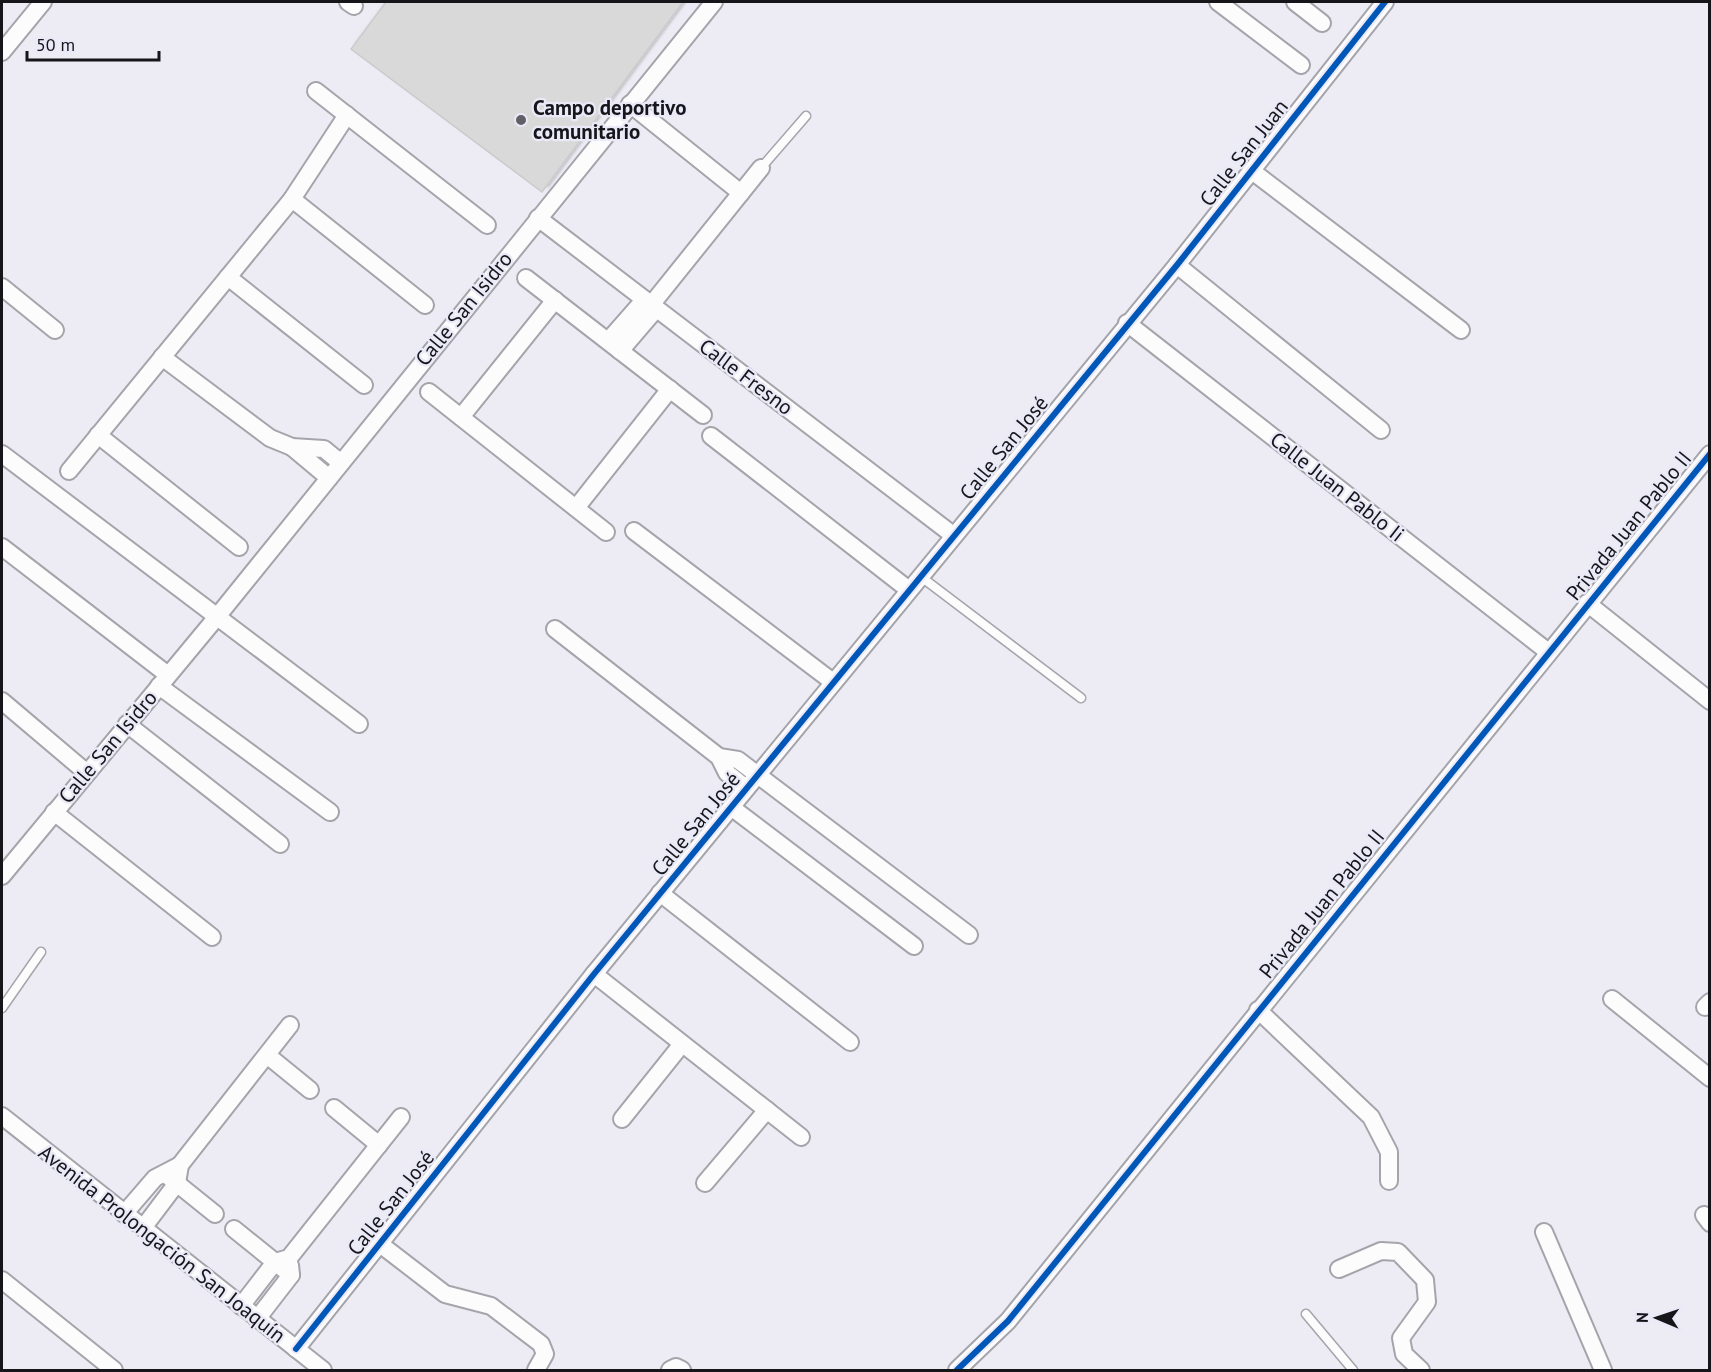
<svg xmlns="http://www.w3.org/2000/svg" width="1711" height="1372" viewBox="0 0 1711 1372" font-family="'PT Sans',sans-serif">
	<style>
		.building { fill: #dad9d9; stroke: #cbcacc; stroke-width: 1.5; filter: url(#shadow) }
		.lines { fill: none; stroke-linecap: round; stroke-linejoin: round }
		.lane-casing { stroke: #a6a4ab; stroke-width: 11 }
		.street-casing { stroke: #a6a4ab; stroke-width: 20 }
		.lane { stroke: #fcfcfd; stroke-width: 8 }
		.street { stroke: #fcfcfd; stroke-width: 16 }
		.cycleway-casing { stroke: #eae9f7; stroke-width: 10 }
		.cycleway { stroke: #0057b8; stroke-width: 6 }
		.poi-dot { fill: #616066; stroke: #eae9f7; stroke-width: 2 }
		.labels { text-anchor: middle; stroke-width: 4.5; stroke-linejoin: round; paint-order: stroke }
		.poi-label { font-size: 21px; font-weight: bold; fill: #15151a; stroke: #eae9f7; text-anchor: start }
		.street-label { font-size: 21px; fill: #15151a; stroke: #eae9f7 }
	</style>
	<defs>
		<filter id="shadow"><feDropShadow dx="5.5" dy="-5.5" stdDeviation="1.5" flood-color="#0004"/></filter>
	</defs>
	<rect width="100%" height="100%" fill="#edecf4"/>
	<!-- building -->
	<polygon class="building" points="386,2 683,2 542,192 351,49"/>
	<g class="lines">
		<defs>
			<g id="lane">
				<polyline points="761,168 806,116"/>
				<polyline points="920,576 1081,698"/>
				<polyline points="2,1008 41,952"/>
				<polyline points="1306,1314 1353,1370"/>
			</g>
			<g id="street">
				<polyline points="348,2 354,6"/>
				<polyline points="1218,2 1301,65"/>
				<polyline points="1295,2 1322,23"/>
				<polyline points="2,52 43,2"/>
				<polyline points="316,91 487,225"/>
				<polyline points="630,104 741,193"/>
				<polyline points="1252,171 1461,330"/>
				<polyline points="292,199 425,305"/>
				<polyline points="538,218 953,535"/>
				<polyline points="1177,265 1381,430"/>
				<polyline points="228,277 364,385"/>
				<polyline points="526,278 703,415"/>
				<polyline points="2,287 55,330"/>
				<polyline points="651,305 761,168"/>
				<polyline points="1127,323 1547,651"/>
				<polyline points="608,341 644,300"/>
				<polyline points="620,351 656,309"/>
				<polyline points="162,357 270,438 292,447 324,449 341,463"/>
				<polyline points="429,392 606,532"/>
				<polyline points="461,417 555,300"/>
				<polyline points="98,435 239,547"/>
				<polyline points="711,436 909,590"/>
				<polyline points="292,447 329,478"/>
				<polyline points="2,454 359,724"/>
				<polyline points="69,471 292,199 347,115"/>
				<polyline points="576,508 670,389"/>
				<polyline points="634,531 833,682"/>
				<polyline points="2,547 168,675"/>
				<polyline points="1587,603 1710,701"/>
				<polyline points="555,629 719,757 727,773 746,788"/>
				<polyline points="159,686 330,812"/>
				<polyline points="2,701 87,773"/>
				<polyline points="127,724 280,844"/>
				<polyline points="719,757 738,760 969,935"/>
				<polyline points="731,807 914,946"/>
				<polyline points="54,812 212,937"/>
				<polyline points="2,876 216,618 714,2"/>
				<polyline points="660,893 850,1042"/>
				<polyline points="594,974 801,1137"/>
				<polyline points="1612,999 1710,1078"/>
				<polyline points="1705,1007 1710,1002"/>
				<polyline points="1258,1010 1371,1117 1389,1152 1389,1181"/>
				<polyline points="267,1055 310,1090"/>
				<polyline points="334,1108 379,1145"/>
				<polyline points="2,1116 323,1370"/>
				<polyline points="622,1119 682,1044"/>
				<polyline points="169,1177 215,1214"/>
				<polyline points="705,1183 767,1110"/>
				<polyline points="124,1214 155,1178 180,1165 290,1025"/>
				<polyline points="1704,1215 1710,1223"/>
				<polyline points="143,1228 177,1183 180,1165"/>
				<polyline points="234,1229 291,1275"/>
				<polyline points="1544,1232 1603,1370"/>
				<polyline points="380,1244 445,1294 491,1306 541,1344 545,1354 536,1370"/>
				<polyline points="1339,1269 1381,1251 1398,1252 1425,1280 1427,1302 1401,1338 1404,1354 1421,1370"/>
				<polyline points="2,1280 114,1370"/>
				<polyline points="241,1306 275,1262 289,1258 401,1117"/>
				<polyline points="257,1319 291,1275 290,1265"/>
				<polyline points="296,1349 594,974 1177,265 1385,2"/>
				<polyline points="670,1370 676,1367 682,1370"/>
				<polyline points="957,1370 1008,1321 1710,454"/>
			</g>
		</defs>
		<!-- lane casing -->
		<use href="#lane" class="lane-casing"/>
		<!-- street casing -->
		<use href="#street" class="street-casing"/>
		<!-- lane -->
		<use href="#lane" class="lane"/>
		<!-- street -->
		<use href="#street" class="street"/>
		<defs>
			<g id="cycleway">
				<polyline points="296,1349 594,974 1177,265 1385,2"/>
				<polyline points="957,1370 1008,1321 1710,454"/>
			</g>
		</defs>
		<!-- cycleway casing -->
		<use href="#cycleway" class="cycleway-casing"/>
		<!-- cycleway -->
		<use href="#cycleway" class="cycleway"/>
	</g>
	<!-- markers -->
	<circle class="poi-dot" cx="521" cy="120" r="6"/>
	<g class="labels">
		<!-- poi labels -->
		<g class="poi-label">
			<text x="533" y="115">Campo deportivo<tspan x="533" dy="24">comunitario</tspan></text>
		</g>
		<!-- street labels -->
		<g class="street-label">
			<text transform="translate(1244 153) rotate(-52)" y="7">Calle San Juan</text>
			<text transform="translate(464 309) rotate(-51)" y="7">Calle San Isidro</text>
			<text transform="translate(746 377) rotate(37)" y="7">Calle Fresno</text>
			<text transform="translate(1004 448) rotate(-51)" y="7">Calle San José</text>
			<text transform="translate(1337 487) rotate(38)" y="7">Calle Juan Pablo Ii</text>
			<text transform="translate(1629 526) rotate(-51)" y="7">Privada Juan Pablo II</text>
			<text transform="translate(108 747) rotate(-50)" y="7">Calle San Isidro</text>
			<text transform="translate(696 824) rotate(-51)" y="7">Calle San José</text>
			<text transform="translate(1322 904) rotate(-51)" y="7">Privada Juan Pablo II</text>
			<text transform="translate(391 1203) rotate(-52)" y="7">Calle San José</text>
			<text transform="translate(162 1244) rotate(38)" y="7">Avenida Prolongación San Joaquín</text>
		</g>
	</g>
	<!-- border -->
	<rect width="1711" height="1372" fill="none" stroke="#15151a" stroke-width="6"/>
	<!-- north arrow -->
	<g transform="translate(1657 1318) rotate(272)" stroke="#eae9f7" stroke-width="4.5" paint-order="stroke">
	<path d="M0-4.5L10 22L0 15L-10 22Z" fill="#15151a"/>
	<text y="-9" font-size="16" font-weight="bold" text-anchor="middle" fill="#15151a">N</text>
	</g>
	<!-- scale -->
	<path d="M27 51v9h132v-9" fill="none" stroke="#15151a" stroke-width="3"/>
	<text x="36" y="51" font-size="18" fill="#15151a" stroke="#eae9f7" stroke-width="4.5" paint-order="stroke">50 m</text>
</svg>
